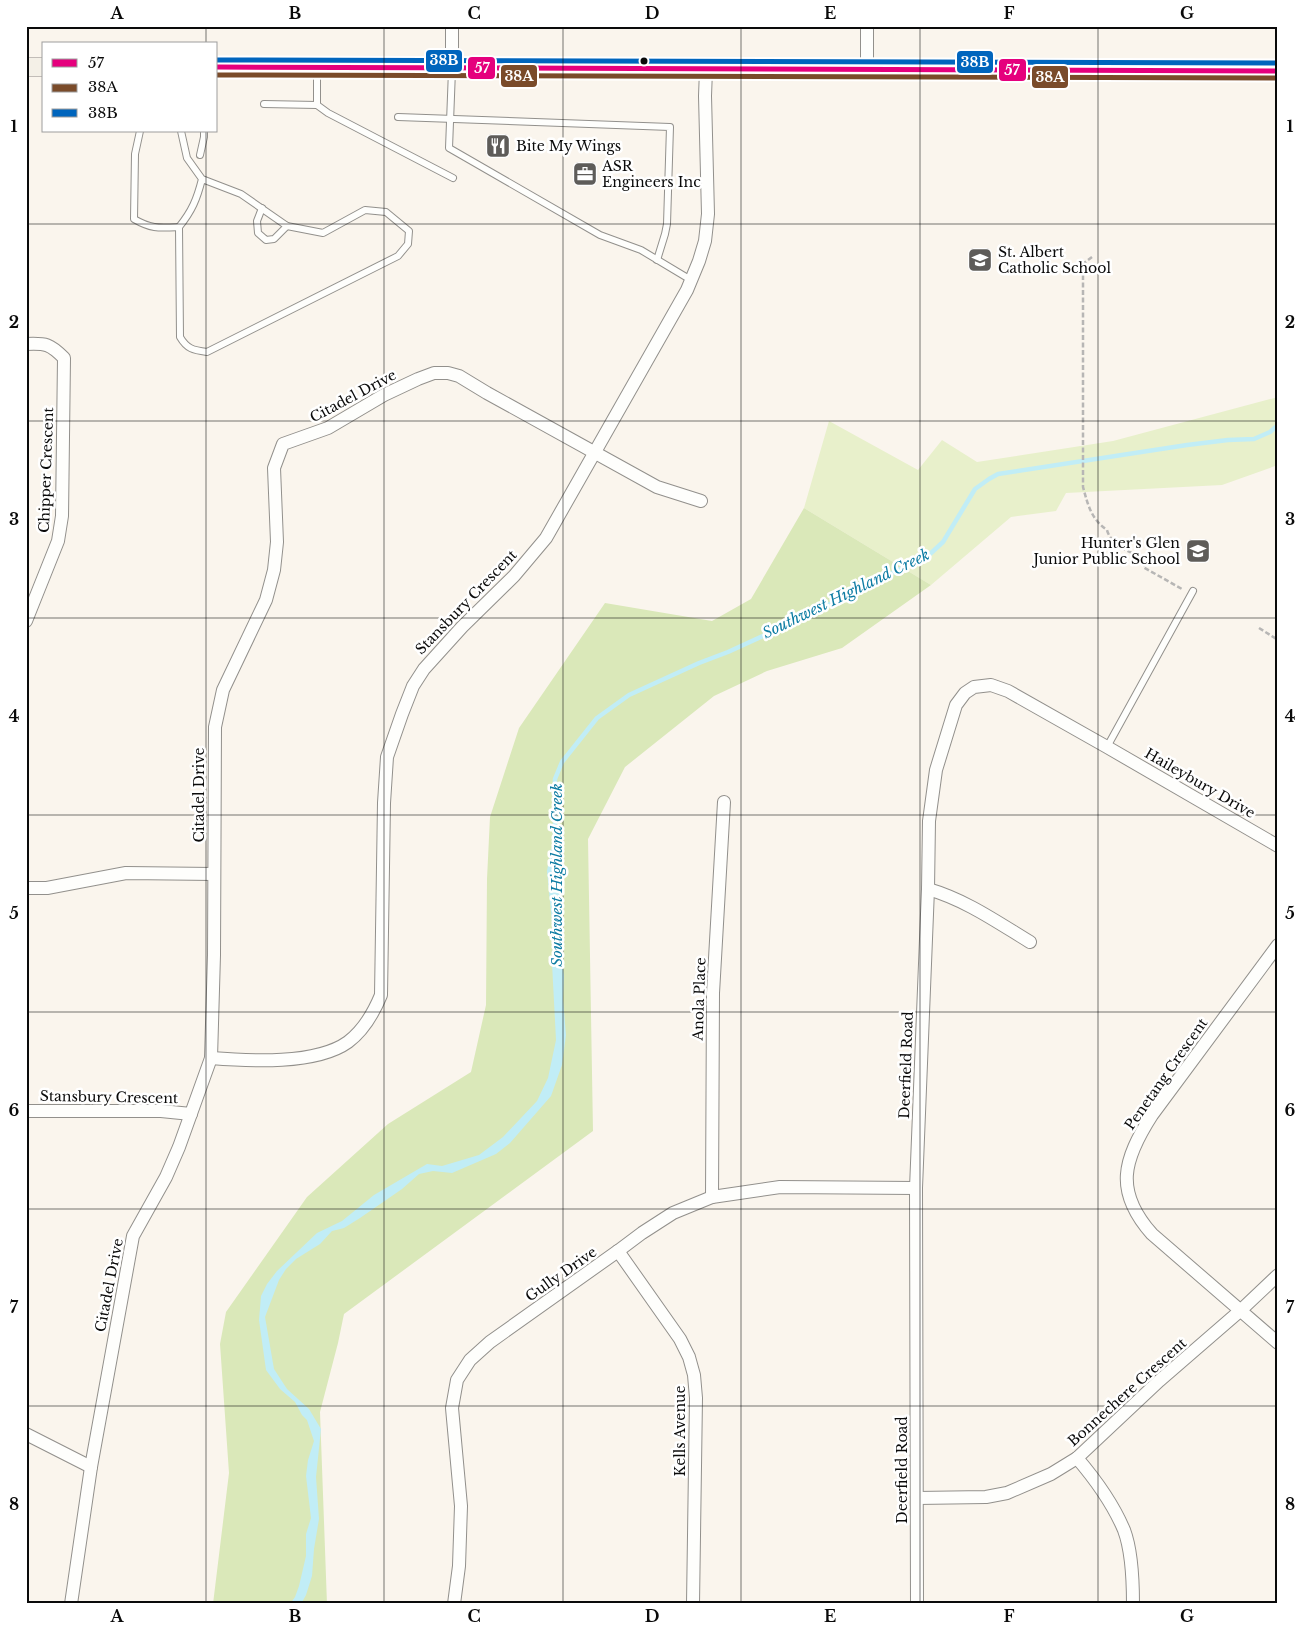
<svg xmlns="http://www.w3.org/2000/svg" width="1304" height="1630" viewBox="0 0 1304 1630" font-family="'Libre Baskerville',serif">
	<style>
		.green { fill: #e8f0cb }
		.forest { fill: #dae8b9 }
		.water { fill: #c1edf6 }
		.lines { fill: none; stroke-linecap: round; stroke-linejoin: round }
		.stream { stroke: #c1edf6; stroke-width: 4.5 }
		.service-casing { stroke: #92908c; stroke-width: 8 }
		.minor-casing { stroke: #92908c; stroke-width: 14 }
		.secondary-casing { stroke: #898683; stroke-width: 19 }
		.path { stroke: #b7b6b5; stroke-width: 2.5; stroke-dasharray: 5 2.5; stroke-linecap: butt }
		.service { stroke: #fefefc; stroke-width: 6 }
		.minor { stroke: #fefefc; stroke-width: 12 }
		.secondary { stroke: #f4f0e7; stroke-width: 18 }
		.bus-1-casing { stroke: #fff; stroke-width: 9 }
		.bus-2-casing { stroke: #fff; stroke-width: 9 }
		.bus-3-casing { stroke: #fff; stroke-width: 9 }
		.bus-1 { stroke: #e5007d; stroke-width: 5 }
		.bus-2 { stroke: #7a4b2a; stroke-width: 5 }
		.bus-3 { stroke: #0065bd; stroke-width: 5 }
		.grid { fill: none; stroke: #0a0a0a; stroke-width: 1; stroke-opacity: 0.55 }
		.bus-dot { fill: #0a0a0a; stroke: #fff; stroke-width: 2 }
		.labels { text-anchor: middle; stroke-width: 5; stroke-linejoin: round; paint-order: stroke }
		.poi-label { font-size: 14px; fill: #0a0a0a; stroke: #fff; text-anchor: start }
		.street-label { font-size: 14px; fill: #0a0a0a; stroke: #fff }
		.water-label { font-size: 15px; font-style: italic; fill: #0d7ca3; stroke: #fff }
		.line-badge { stroke: #fff; stroke-width: 2 }
		.badge-label { font-size: 14px; text-anchor: middle; font-weight: bold; fill: #fff }
		.neatline { fill: none; stroke: #0a0a0a; stroke-width: 2 }
		.grid-label { font-size: 16px; text-anchor: middle; font-weight: bold; fill: #0a0a0a }
	</style>
	<rect width="100%" height="100%" fill="#faf5ed"/>
	<!-- green -->
	<polygon class="green" points="1278,397 1278,465 1222,485 1066,493 1056,511 1011,517 931,585 804,508 829,421 918,470 942,440 977,462 1113,441"/>
	<!-- forest -->
	<polygon class="forest" points="804,508 931,585 842,648 767,671 714,696 625,767 588,839 593,1131 344,1314 338,1343 320,1412 327,1604 213,1604 229,1473 220,1344 226,1312 307,1197 388,1124 471,1072 486,1005 487,879 490,817 519,728 605,603 712,621 751,599"/>
	<!-- water -->
	<polygon class="water" points="555,847 558,852 560,864 561,895 560,909 564,937 561,954 564,976 563,999 566,1035 562,1065 551,1096 510,1143 496,1154 452,1173 433,1171 419,1174 402,1189 360,1218 344,1228 332,1231 320,1244 296,1259 286,1269 279,1280 265,1317 274,1369 287,1389 309,1409 321,1429 316,1477 319,1519 314,1549 312,1576 306,1595 301,1604 290,1604 295,1597 299,1586 306,1556 306,1534 311,1518 306,1476 308,1460 314,1441 307,1420 302,1415 295,1402 280,1389 266,1370 259,1320 261,1296 267,1284 277,1271 317,1233 342,1221 374,1195 427,1164 442,1166 479,1155 503,1137 537,1101 548,1078 556,1040 552,963 554,942 547,871 551,849"/>
	<g class="lines">
		<!-- stream -->
		<polyline class="stream" points="555,847 555,779 562,762 597,718 629,695 699,663 728,652 798,620 930,554 943,542 975,489 989,479 998,474 1187,445 1228,440 1254,439 1270,432 1278,425"/>
		<defs>
			<g id="service">
				<polyline points="452,70 449,148 600,235 641,250 691,280"/>
				<polyline points="264,104 317,105 317,69"/>
				<polyline points="317,105 328,113 453,178"/>
				<polyline points="398,117 670,127 667,224 665,234 657,260"/>
				<path d="M140,131l-5,23 -1,65c17,10 25,9 45,8"/>
				<path d="M181,131l6,27 15,21 39,15 46,32 36,7 42,-23 21,2 23,19 -1,13 -10,12 -191,96c-14,-2 -20,-3 -27,-15l-1,-110c13,-16 18,-28 23,-48"/>
				<polyline points="200,155 204,137 204,131"/>
				<polyline points="262,208 257,221 258,233 266,240 274,239 287,226"/>
				<polyline points="1107,747 1193,591"/>
			</g>
			<g id="minor">
				<polyline points="867,26 867,70"/>
				<polyline points="452,67 452,26"/>
				<path d="M26,344c20,-1 24,0 38,14l-2,158 -4,25 -32,80"/>
				<polyline points="26,888 47,888 126,873 214,874"/>
				<path d="M928,889c38,11 69,33 102,53"/>
				<path d="M1278,945l-126,170c-29,45 -38,76 0,119l126,109"/>
				<path d="M211,1058c38,3 105,7 137,-16 16,-12 26,-30 33,-47l3,-192 3,-46 15,-43 11,-28 11,-17 38,-42 52,-51 32,-38 141,-248 12,-29 6,-20 3,-27 -3,-118 1,-26"/>
				<polyline points="26,1111 161,1111 191,1114"/>
				<polyline points="712,1197 713,993 724,802"/>
				<polyline points="618,1251 680,1339 689,1357 694,1375 696,1398 693,1604"/>
				<polyline points="26,1434 91,1467"/>
				<path d="M1077,1458c18,21 36,46 47,72 8,21 9,51 9,74"/>
				<polyline points="917,1498 986,1497 1007,1493 1051,1474 1077,1458 1159,1381 1241,1310 1278,1275"/>
				<polyline points="71,1604 91,1467 133,1236 166,1177 179,1147 211,1058 214,955 215,727 223,690 266,600 274,570 277,542 274,468 283,444 328,428 384,395 418,379 434,373 448,373 459,376 487,393 657,487 701,501"/>
				<polyline points="454,1604 459,1566 461,1506 452,1408 457,1380 470,1360 490,1342 618,1251 642,1233 673,1213 712,1197 780,1187 916,1188"/>
				<polyline points="917,1604 916,1188 928,889 929,821 936,770 956,705 965,693 974,687 991,685 1008,691 1107,747 1278,846"/>
			</g>
			<g id="secondary">
				<polyline points="26,67 44,67"/>
				<polyline points="216,67 1278,71"/>
			</g>
		</defs>
		<!-- service casing -->
		<use href="#service" class="service-casing"/>
		<!-- minor casing -->
		<use href="#minor" class="minor-casing"/>
		<!-- secondary casing -->
		<use href="#secondary" class="secondary-casing"/>
		<!-- path -->
		<g class="path">
			<path d="M1092,257l-9,7v223c5,18 8,32 24,43 4,16 26,23 39,30l-3,7 39,22"/>
			<polyline points="1259,628 1278,640"/>
		</g>
		<!-- service -->
		<use href="#service" class="service"/>
		<!-- minor -->
		<use href="#minor" class="minor"/>
		<!-- secondary -->
		<use href="#secondary" class="secondary"/>
		<defs>
			<polyline id="bus-1" points="216,67 1278,71"/>
			<polyline id="bus-2" points="216,75 1278,78"/>
			<polyline id="bus-3" points="216,60 1278,63"/>
		</defs>
		<!-- bus-1 casing -->
		<use href="#bus-1" class="bus-1-casing"/>
		<!-- bus-2 casing -->
		<use href="#bus-2" class="bus-2-casing"/>
		<!-- bus-3 casing -->
		<use href="#bus-3" class="bus-3-casing"/>
		<!-- bus-1 -->
		<use href="#bus-1" class="bus-1"/>
		<!-- bus-2 -->
		<use href="#bus-2" class="bus-2"/>
		<!-- bus-3 -->
		<use href="#bus-3" class="bus-3"/>
	</g>
	<!-- grid -->
	<path class="grid" d="M206,26v18M384,26v1578M563,26v1578M741,26v1578M920,26v1578M1098,26v1578M206,131v1473M26,224h1252M26,421h1252M26,618h1252M26,815h1252M26,1012h1252M26,1209h1252M26,1406h1252"/>
	<!-- icons -->
	<defs>
		<symbol id="restaurant-square" viewBox="-11 -11 22 22"><rect x="-9" y="-9" width="18" height="18" rx="4" fill="#5e5c59" stroke="#fff"/><path d="M-5-6h1v4h1v-4h1v4h1v-4h1v5L-1.5 .5V6h-2V.5L-5-1ZM5-6V6H3V1.5H1.5Q1.5-4 5-6Z" fill="#fff"/></symbol>
		<symbol id="office-square" viewBox="-11 -11 22 22"><rect x="-9" y="-9" width="18" height="18" rx="4" fill="#5e5c59" stroke="#fff"/><path d="M-6-3h4V-5.5h4V-3h4V5H-6ZM-1-4.5V-3h2v-1.5ZM-6 0V1H6V0Z" fill="#fff"/></symbol>
		<symbol id="school-square" viewBox="-11 -11 22 22"><rect x="-9" y="-9" width="18" height="18" rx="4" fill="#5e5c59" stroke="#fff"/><path d="M0-5L7-2L0 1L-7-2ZM-4 1L0 2.5L4 1V4Q0 6-4 4Z" fill="#fff"/></symbol>
	</defs>
	<g fill-rule="evenodd">
		<use href="#restaurant-square" x="484" y="132" width="28" height="28"/>
		<use href="#office-square" x="571" y="160" width="28" height="28"/>
		<use href="#school-square" x="966" y="246" width="28" height="28"/>
		<use href="#school-square" x="1184" y="537" width="28" height="28"/>
	</g>
	<!-- markers -->
	<circle class="bus-dot" cx="644" cy="61" r="4.5"/>
	<g class="labels">
		<!-- poi labels -->
		<g class="poi-label">
			<text x="516" y="151">Bite My Wings</text>
			<text x="602" y="171">ASR<tspan x="602" dy="16">Engineers Inc</tspan></text>
			<text x="998" y="257">St. Albert<tspan x="998" dy="16">Catholic School</tspan></text>
			<text x="1180" y="548" text-anchor="end">Hunter's Glen<tspan x="1180" dy="16">Junior Public School</tspan></text>
		</g>
		<!-- street labels -->
		<g class="street-label">
			<text transform="translate(353 396) rotate(-28)" y="5">Citadel Drive</text>
			<text transform="translate(46 470) rotate(-88)" y="5">Chipper Crescent</text>
			<text transform="translate(466 602) rotate(-46)" y="5">Stansbury Crescent</text>
			<text transform="translate(1200 783) rotate(30)" y="5">Haileybury Drive</text>
			<text transform="translate(199 795) rotate(-90)" y="5">Citadel Drive</text>
			<text transform="translate(699 999) rotate(-88)" y="5">Anola Place</text>
			<text transform="translate(906 1065) rotate(-88)" y="5">Deerfield Road</text>
			<text transform="translate(1166 1074) rotate(-55)" y="5">Penetang Crescent</text>
			<text transform="translate(109 1097) rotate(1)" y="5">Stansbury Crescent</text>
			<text transform="translate(561 1274) rotate(-35)" y="5">Gully Drive</text>
			<text transform="translate(109 1285) rotate(-79)" y="5">Citadel Drive</text>
			<text transform="translate(1127 1392) rotate(-42)" y="5">Bonnechere Crescent</text>
			<text transform="translate(680 1431) rotate(-90)" y="5">Kells Avenue</text>
			<text transform="translate(902 1470) rotate(-90)" y="5">Deerfield Road</text>
		</g>
		<!-- water labels -->
		<g class="water-label">
			<text transform="translate(846 594) rotate(-26)" y="5">Southwest Highland Creek</text>
			<text transform="translate(557 875) rotate(-90)" y="5">Southwest Highland Creek</text>
		</g>
	</g>
	<g class="line-badge">
		<rect x="425" y="49" width="38" height="24" rx="5" fill="#0065bd"/>
		<rect x="956" y="50" width="38" height="24" rx="5" fill="#0065bd"/>
		<rect x="467" y="56" width="29" height="24" rx="5" fill="#e5007d"/>
		<rect x="998" y="58" width="29" height="24" rx="5" fill="#e5007d"/>
		<rect x="500" y="64" width="38" height="24" rx="5" fill="#7a4b2a"/>
		<rect x="1031" y="65" width="38" height="24" rx="5" fill="#7a4b2a"/>
	</g>
	<g class="badge-label">
		<text x="444" y="65">38B</text>
		<text x="975" y="67">38B</text>
		<text x="482" y="73">57</text>
		<text x="1012" y="75">57</text>
		<text x="519" y="81">38A</text>
		<text x="1050" y="82">38A</text>
	</g>
	<!-- border -->
	<rect width="1304" height="1630" fill="none" stroke="#ffffff" stroke-width="55"/>
	<!-- legend -->
	<rect x="42" y="42" width="175" height="90" fill="#ffffff" stroke="#9d9d9d"/>
	<rect x="52" y="59" width="25" height="8" fill="#e5007d" stroke="#9d9d9d"/>
	<text x="88" y="68" font-size="15" fill="#0a0a0a">57</text>
	<rect x="52" y="84" width="25" height="8" fill="#7a4b2a" stroke="#9d9d9d"/>
	<text x="88" y="92" font-size="15" fill="#0a0a0a">38A</text>
	<rect x="52" y="109" width="25" height="8" fill="#0065bd" stroke="#9d9d9d"/>
	<text x="88" y="118" font-size="15" fill="#0a0a0a">38B</text>
	<rect x="28" y="28" width="1248" height="1574" class="neatline"/>
	<g class="grid-label">
		<text x="117" y="19">A</text>
		<text x="295" y="19">B</text>
		<text x="474" y="19">C</text>
		<text x="652" y="19">D</text>
		<text x="830" y="19">E</text>
		<text x="1009" y="19">F</text>
		<text x="1187" y="19">G</text>
		<text x="14" y="132">1</text>
		<text x="1290" y="132">1</text>
		<text x="14" y="328">2</text>
		<text x="1290" y="328">2</text>
		<text x="14" y="525">3</text>
		<text x="1290" y="525">3</text>
		<text x="14" y="722">4</text>
		<text x="1290" y="722">4</text>
		<text x="14" y="919">5</text>
		<text x="1290" y="919">5</text>
		<text x="14" y="1116">6</text>
		<text x="1290" y="1116">6</text>
		<text x="14" y="1313">7</text>
		<text x="1290" y="1313">7</text>
		<text x="14" y="1510">8</text>
		<text x="1290" y="1510">8</text>
		<text x="117" y="1622">A</text>
		<text x="295" y="1622">B</text>
		<text x="474" y="1622">C</text>
		<text x="652" y="1622">D</text>
		<text x="830" y="1622">E</text>
		<text x="1009" y="1622">F</text>
		<text x="1187" y="1622">G</text>
	</g>
</svg>
